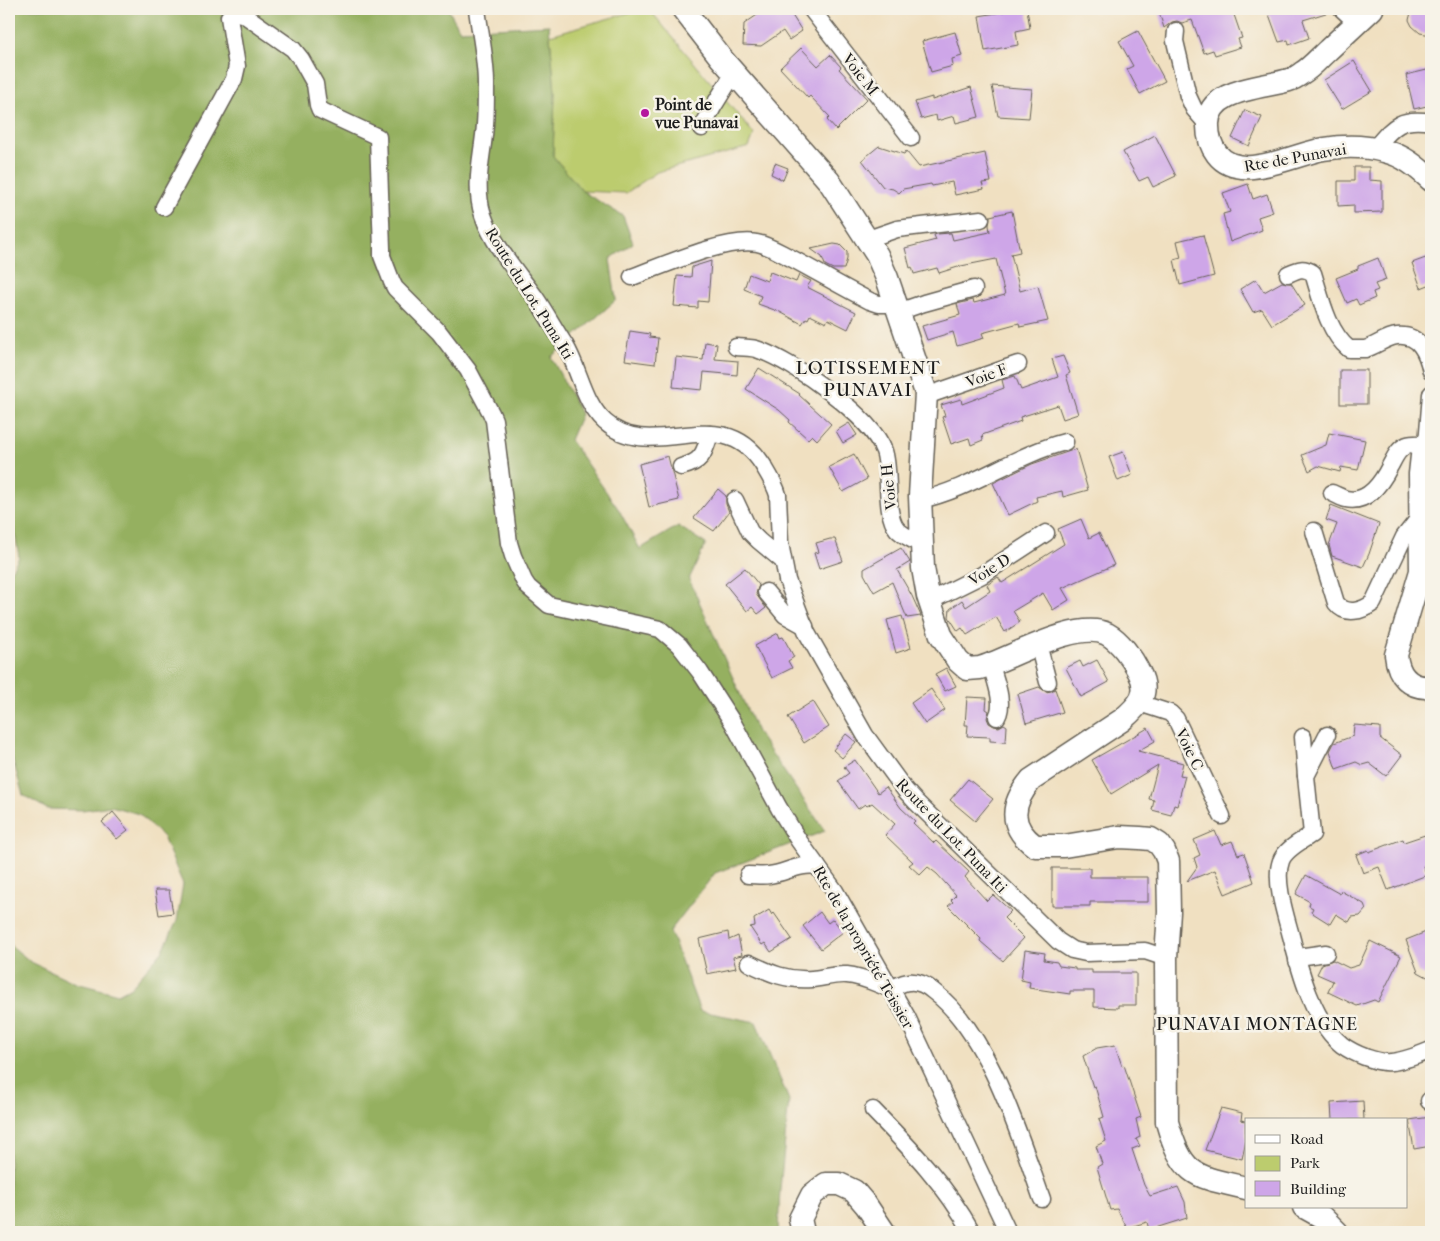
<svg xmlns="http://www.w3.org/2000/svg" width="1440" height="1241" viewBox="0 0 1440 1241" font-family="'IM FELL French Canon',serif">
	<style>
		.green { fill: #bccc6e; stroke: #6c7445 }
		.forest { fill: #95b061; stroke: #58663e }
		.building { fill: #cea6e8 }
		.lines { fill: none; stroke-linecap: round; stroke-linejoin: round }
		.minor-casing { stroke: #666156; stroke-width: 19 }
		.secondary-casing { stroke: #666156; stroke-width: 25 }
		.minor { stroke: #fff; stroke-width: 16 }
		.secondary { stroke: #fff; stroke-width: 22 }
		.poi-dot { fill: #b5179e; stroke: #f7f3e8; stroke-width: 2 }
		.labels { text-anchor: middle; stroke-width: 5; stroke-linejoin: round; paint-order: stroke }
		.street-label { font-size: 16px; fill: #1c1c1c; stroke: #f7f3e8 }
		.poi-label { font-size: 16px; font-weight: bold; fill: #1c1c1c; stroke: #f7f3e8; text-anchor: start }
		.neighbourhood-label { font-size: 18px; letter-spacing: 1px; fill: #1c1c1c; stroke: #f7f3e8 }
		.quarter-label { font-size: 19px; letter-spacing: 1px; fill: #1c1c1c; stroke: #f7f3e8 }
	</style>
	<rect width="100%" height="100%" fill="#f7f3e8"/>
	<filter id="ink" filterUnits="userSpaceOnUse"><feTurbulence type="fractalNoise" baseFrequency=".02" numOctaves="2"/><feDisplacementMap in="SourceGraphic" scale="10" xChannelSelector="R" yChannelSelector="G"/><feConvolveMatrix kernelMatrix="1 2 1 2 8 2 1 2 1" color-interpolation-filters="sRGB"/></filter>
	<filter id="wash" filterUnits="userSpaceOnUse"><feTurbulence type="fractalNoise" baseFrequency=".0096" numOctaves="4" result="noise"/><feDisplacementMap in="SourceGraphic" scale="20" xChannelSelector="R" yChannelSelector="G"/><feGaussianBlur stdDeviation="1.12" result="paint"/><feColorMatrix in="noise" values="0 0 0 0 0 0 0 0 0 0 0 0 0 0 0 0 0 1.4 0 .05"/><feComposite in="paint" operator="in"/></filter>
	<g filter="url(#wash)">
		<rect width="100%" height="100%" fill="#f0e0c1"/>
		<!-- green -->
		<polygon class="green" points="642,9 649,9 754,134 749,147 657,172 626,193 582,191 553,156 555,92 550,35"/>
		<!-- forest -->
		<polygon class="forest" points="9,9 448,9 460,30 549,25 555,92 553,156 582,191 623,216 633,243 610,259 616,300 551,357 581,414 570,440 619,510 640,549 678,526 706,544 689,579 757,732 825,831 715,873 670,931 700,1011 756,1022 789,1100 780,1189 778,1232 9,1232 9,944 31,962 76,983 118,994 131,987 163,950 177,921 183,884 163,837 139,814 111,806 83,810 47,809 23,795 9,747 9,574 19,557 14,528 9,524"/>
		<g id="blocks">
			<!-- building -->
			<g class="building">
				<polygon points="766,9 788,9 802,31 789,40 783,31 761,46 743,45 744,24"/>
				<polygon points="1019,9 1027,9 1030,28 1016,31 1018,45 985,51 979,16"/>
				<polygon points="1170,9 1232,9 1242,38 1238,39 1241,47 1215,55 1213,50 1204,53 1192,20 1182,23 1177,21 1172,22 1164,28 1159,12"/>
				<polygon points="1267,9 1328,9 1329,12 1303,20 1309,38 1289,45 1288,40 1279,42"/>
				<polygon points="1412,9 1431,9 1431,35 1420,33 1412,26 1409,20"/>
				<polygon points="1138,31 1165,81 1140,94 1127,69 1133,66 1119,41"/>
				<polygon points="955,32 962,56 952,59 953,66 931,72 922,41"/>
				<polygon points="801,48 818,66 830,55 841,67 839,69 867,99 836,130 827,120 830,117 810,96 808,98 780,68"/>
				<polygon points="1354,61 1372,91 1342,109 1324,80"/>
				<polygon points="1431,69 1431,105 1414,109 1406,75"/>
				<polygon points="992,86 1032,89 1029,118 998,116"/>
				<polygon points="971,87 979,117 956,123 954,116 937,121 936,115 921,119 915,102 932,97 932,100"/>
				<polygon points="1245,110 1262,117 1249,146 1232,138"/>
				<polygon points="1155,135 1176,176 1153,187 1148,177 1139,181 1123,152"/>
				<polygon points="879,146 904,154 906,151 919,167 985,153 991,182 982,183 984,189 955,195 952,182 932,186 931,184 903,189 899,193 893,189 883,187 862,160"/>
				<polygon points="775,163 788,168 783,180 771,174"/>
				<polygon points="1354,167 1369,167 1369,180 1382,181 1382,212 1354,213 1354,205 1338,206 1338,181 1354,181"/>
				<polygon points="1248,184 1253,199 1267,194 1273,212 1258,217 1262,230 1230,242 1223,214 1230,212 1223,193"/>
				<polygon points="1012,211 1020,252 1011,254 1020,291 1038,286 1048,321 1020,327 1019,323 982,333 984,338 957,346 953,332 927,340 922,326 960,315 957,304 973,300 974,303 1005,295 996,259 961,266 939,273 937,268 914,274 912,267 910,268 905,248 936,240 934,235 937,234 951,233 953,240 990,232 989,225 990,216"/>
				<polygon points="1203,235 1214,276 1180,285 1174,260 1181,258 1177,241"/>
				<polygon points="834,244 840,245 847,252 847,259 844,269 833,269 825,265 822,257 811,249"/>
				<polygon points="1431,256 1431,284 1421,288 1412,263"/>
				<polygon points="1378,258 1386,280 1375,284 1378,290 1373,292 1375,298 1359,305 1356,299 1347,303 1336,278 1358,269 1358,266"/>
				<polygon points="711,261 708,302 698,301 698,308 674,306 677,276 691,277 692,267"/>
				<polygon points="770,272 796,282 799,275 811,281 807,287 856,312 848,329 828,319 826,323 810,315 808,319 806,318 802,324 780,312 758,304 761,296 744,289 749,274 767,281"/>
				<polygon points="1256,279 1264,292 1282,282 1291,283 1305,305 1272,325 1262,309 1253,312 1240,289"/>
				<polygon points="630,331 650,334 649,337 658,338 655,364 625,360"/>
				<polygon points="705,342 717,344 715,359 738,361 737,375 704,372 702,390 673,387 676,357 703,360"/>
				<polygon points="1063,356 1070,373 1066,375 1078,414 1063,419 1058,405 1020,417 1021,421 982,435 983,440 971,445 969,438 951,444 942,417 945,416 941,405 961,399 962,404 1004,388 1002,380 1015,376 1021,390 1058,377 1052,359"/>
				<polygon points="759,368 800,394 799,395 831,424 817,440 812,435 808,439 789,422 790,420 779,410 746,389"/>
				<rect x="1340" y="370" width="27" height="34"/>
				<polygon points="849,423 857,435 843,443 836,431"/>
				<polygon points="1329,433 1365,440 1358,470 1341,467 1340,472 1318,466 1309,471 1302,455 1326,445"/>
				<polygon points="1076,449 1088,490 1063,497 1062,491 1036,497 1037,501 1008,515 993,483 1032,464"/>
				<polygon points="1123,452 1132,475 1118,481 1109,457"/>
				<polygon points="854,454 867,479 843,492 829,467"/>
				<polygon points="668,456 679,500 649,507 639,464"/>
				<polygon points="718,489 726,496 726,504 729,512 714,531 694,518"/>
				<polygon points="1331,505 1379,524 1369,554 1363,567 1332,556 1329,545 1337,524 1326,520"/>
				<polygon points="1081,519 1089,538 1099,533 1114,565 1062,588 1069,600 1053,610 1043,593 1013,611 1020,622 1005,632 996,617 967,635 962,628 958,631 949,617 950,609 962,600 966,607 990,591 987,585 998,577 1002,583 1064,544 1058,529"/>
				<polygon points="830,539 835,539 843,561 819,569 814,553 819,552 816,543"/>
				<polygon points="901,548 910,562 897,570 912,596 921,616 907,618 892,582 874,592 864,574 864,569"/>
				<polygon points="745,568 759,585 756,594 766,608 758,614 752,607 747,611 725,584"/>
				<polygon points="902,616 911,648 896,653 887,620"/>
				<polygon points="778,633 780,638 783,637 794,657 788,661 792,668 772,678 755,646"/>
				<polygon points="1097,660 1109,682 1081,697 1066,668 1080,661 1083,667"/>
				<polygon points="946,668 956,686 945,691 935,674"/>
				<polygon points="1039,687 1046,692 1051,691 1055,689 1063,712 1026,723 1018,694"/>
				<polygon points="931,689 945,710 925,724 911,703"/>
				<polygon points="967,697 987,698 986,709 989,711 987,718 989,723 994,726 999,727 1004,724 1007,726 1006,742 990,741 990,737 967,736 968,725 965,725"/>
				<polygon points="813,701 829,727 804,743 788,717"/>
				<polygon points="1354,725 1380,727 1380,738 1402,755 1386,776 1369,763 1362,765 1356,762 1336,769 1330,751 1334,743 1353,736"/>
				<polygon points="1148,728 1155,741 1138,751 1183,763 1180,775 1185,776 1177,806 1174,805 1171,815 1152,810 1154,800 1149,799 1158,765 1111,794 1092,760"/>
				<polygon points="846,734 856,742 842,758 833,750"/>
				<polygon points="855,760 878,793 886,787 901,808 915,821 913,823 934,843 936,841 969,872 965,877 987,901 993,895 1011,911 1004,918 1024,938 1003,961 980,941 981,939 948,906 953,902 951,900 956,895 937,874 928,867 920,875 909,865 913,862 885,835 895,824 872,803 867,806 865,804 858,809 838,781 849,773 844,767"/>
				<polygon points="968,779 993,799 975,821 950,800"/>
				<polygon points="113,812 128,830 117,839 102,822"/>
				<polygon points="1215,831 1221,845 1232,841 1238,855 1244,853 1254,882 1225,894 1215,870 1187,881 1197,867 1194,858 1200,855 1194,840"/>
				<polygon points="1431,833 1431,863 1423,866 1427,875 1388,890 1379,867 1363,873 1356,855 1368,850 1369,852 1403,839 1404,842"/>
				<polygon points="1052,868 1090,868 1090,877 1148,877 1148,902 1090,902 1090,906 1052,906"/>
				<polygon points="1306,875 1340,894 1341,891 1364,904 1366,909 1360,916 1352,917 1349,922 1336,914 1330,924 1311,912 1313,908 1309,906 1310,902 1296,894"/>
				<polygon points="155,890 169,890 173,913 159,915"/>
				<polygon points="769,910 772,915 774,913 792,939 771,952 765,943 762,945 750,927 755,926 754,919"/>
				<polygon points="820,912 828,923 833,919 843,932 821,949 803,926"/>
				<polygon points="1431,930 1431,979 1418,972 1406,940"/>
				<polygon points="728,932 729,940 738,936 742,955 733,957 736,968 707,974 699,939"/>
				<polygon points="1370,941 1401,956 1378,1002 1374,1000 1357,1006 1328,992 1333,981 1317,974 1322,964 1333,960 1349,968 1359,965"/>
				<polygon points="1025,950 1045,953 1044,960 1057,962 1059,966 1075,968 1075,970 1092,970 1092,973 1136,973 1136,1005 1118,1005 1118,1008 1094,1007 1094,991 1070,991 1070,994 1029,988 1030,982 1021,980"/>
				<polygon points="1115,1045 1122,1066 1124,1065 1141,1117 1136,1119 1140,1137 1136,1139 1140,1146 1132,1149 1144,1185 1150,1196 1178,1187 1185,1202 1187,1218 1149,1230 1147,1222 1127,1228 1117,1209 1110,1210 1097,1167 1102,1164 1096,1146 1106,1141 1099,1119 1104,1117 1095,1086 1093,1087 1083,1056 1097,1048"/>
				<polygon points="1363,1101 1364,1120 1332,1120 1331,1103"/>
				<polygon points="1221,1108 1242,1113 1241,1120 1246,1121 1246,1141 1242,1159 1205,1150"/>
				<polygon points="1431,1117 1431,1146 1414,1149 1409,1120"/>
			</g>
		</g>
	</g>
	<g filter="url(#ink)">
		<use href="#blocks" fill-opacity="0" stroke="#666156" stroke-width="1"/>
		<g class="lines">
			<defs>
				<g id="minor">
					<path d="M477,9c3,24 9,50 9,75 0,13 0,28 -1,41 -2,30 -12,60 -2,90 10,30 34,57 52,82 11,16 20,33 30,48 15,25 18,57 40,77 48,43 116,-23 158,43 6,10 12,19 15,30l2,48 7,37 20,53 58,102 40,55 11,12 142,139 14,9 14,3 59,-2 21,7"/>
					<polyline points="811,9 911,138"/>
					<polyline points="1342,9 1357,23"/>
					<polyline points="1176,31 1175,41 1188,96 1194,109 1207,124"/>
					<polyline points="702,128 713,107 734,73"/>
					<path d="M1374,149c19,-22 25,-32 57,-27"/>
					<polyline points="164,207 234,79 237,66 229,17 234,14 240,13 246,16 293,49 301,59 315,84 318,105 320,110 378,137 382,249 382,256 392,282 395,288 439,332 468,370 491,413 494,420 509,543 513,556 524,581 528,587 549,605 660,629 679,645 700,672 733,723 779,808 799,841 835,891 907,1017 1008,1232"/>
					<polyline points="868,239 897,229 981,219"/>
					<path d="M1288,274c11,-5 15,-7 25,-1 8,26 15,59 36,76 5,0 11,0 16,0 11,-3 21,-12 32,-13 23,-2 30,17 34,35"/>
					<path d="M632,277c30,-11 95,-40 125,-34 11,2 22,9 32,14 27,14 53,30 81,44l9,3h17"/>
					<polyline points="898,312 924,303 974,289"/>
					<path d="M736,347c8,1 16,0 23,3 35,12 112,66 125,101 7,20 0,63 13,78 6,7 17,11 25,16"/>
					<polyline points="926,396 1018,364"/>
					<path d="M681,467c21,-5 23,-13 29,-33"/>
					<path d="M1332,493c5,2 10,5 14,6 22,5 36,-17 44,-33 5,-9 8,-17 17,-21 6,-2 14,-1 20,-1l4,-50"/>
					<polyline points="735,500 750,532 759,541 783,561"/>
					<path d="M920,500c52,-11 94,-45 145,-58"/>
					<path d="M1314,531l22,72c10,13 26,8 37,0l31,-66 15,-19"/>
					<polyline points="766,592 785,615 805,626"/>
					<polyline points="930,601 982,575 1046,533"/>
					<polyline points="1038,644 1048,682"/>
					<path d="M991,665c4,15 14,38 6,52"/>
					<polyline points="1139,703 1170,713 1176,719 1222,816"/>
					<path d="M1327,735l-21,41 6,58c-10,7 -27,15 -31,27 -7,18 4,53 9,71 9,35 22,89 52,113 7,5 15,9 23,12 9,3 17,6 26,5 13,-1 28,-7 40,-12"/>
					<polyline points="1303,737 1306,776"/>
					<path d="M748,875c7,0 15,1 21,0 17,-2 30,-12 48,-9"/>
					<polyline points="1297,961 1305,956 1326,953"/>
					<path d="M749,963c21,10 38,18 63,16 11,-1 23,-5 35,-4 15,1 30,9 44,14 6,-3 12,-7 18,-7 9,-1 18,4 24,9 56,42 86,144 109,208"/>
					<polyline points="1429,1101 1431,1099"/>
					<path d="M873,1110c39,40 72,74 99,122"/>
				</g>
				<g id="secondary">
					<path d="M683,9l38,49 108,123 48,74 10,23 39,115 -6,103 3,72 5,28 13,39 17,26 9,8 13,-1c30,-9 97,-49 127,-34 13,7 25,24 32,38 12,22 -1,34 -17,48l-91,60c-20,24 -23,46 4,66h29l55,-9 21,1 11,1 8,5 5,7 4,10 1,51 -3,46 1,164c16,55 27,54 79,66"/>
					<path d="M1372,9c-15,14 -30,28 -44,41 -9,8 -16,17 -26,23 -4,3 -8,6 -13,7 -25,8 -83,8 -81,46 0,10 2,19 9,28 23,30 77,0 107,-5 19,-3 41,-3 60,2 19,4 33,16 47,29"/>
					<path d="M1431,438l-4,6 -5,12 -2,18 1,97 -25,84c2,20 14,34 35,32"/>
					<polyline points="1304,1207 1322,1217 1337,1232"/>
					<polyline points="803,1232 800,1219 812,1195 826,1184 839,1184 854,1191 866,1205 884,1232"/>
				</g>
			</defs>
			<!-- minor casing -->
			<use href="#minor" class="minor-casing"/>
			<!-- secondary casing -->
			<use href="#secondary" class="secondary-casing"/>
			<!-- minor -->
			<use href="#minor" class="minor"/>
			<!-- secondary -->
			<use href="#secondary" class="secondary"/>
		</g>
	</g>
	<!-- markers -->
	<circle class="poi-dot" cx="645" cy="113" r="5"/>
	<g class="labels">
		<!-- street labels -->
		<g class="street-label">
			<text transform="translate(861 74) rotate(52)" y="6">Voie M</text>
			<text transform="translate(1295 157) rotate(-10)" y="6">Rte de Punavai</text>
			<text transform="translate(530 293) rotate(58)" y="6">Route du Lot. Puna Iti</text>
			<text transform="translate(986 375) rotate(-20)" y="6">Voie F</text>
			<text transform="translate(888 487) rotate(-96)" y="6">Voie H</text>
			<text transform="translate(989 569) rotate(-32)" y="6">Voie D</text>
			<text transform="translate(1190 749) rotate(64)" y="6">Voie C</text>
			<text transform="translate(952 835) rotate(46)" y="6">Route du Lot. Puna Iti</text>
			<text transform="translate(864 947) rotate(60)" y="6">Rte de la propriété Teissier</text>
		</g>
		<!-- poi labels -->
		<g class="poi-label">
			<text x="655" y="110">Point de<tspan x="655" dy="18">vue Punavai</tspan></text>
		</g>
		<!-- neighbourhood labels -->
		<g class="neighbourhood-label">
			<text x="1257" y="1030">PUNAVAI MONTAGNE</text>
		</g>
		<!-- quarter labels -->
		<g class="quarter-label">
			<text x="868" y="374">LOTISSEMENT<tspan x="868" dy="22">PUNAVAI</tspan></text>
		</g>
	</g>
	<!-- margin -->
	<rect width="1440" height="1241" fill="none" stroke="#f7f3e8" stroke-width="30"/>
	<!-- legend -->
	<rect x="1245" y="1118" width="162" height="90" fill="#f7f3e8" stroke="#9f9d96"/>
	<rect x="1255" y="1135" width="25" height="8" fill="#ffffff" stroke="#9f9d96"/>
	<text x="1290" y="1144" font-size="15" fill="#1c1c1c">Road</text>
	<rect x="1255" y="1156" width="25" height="15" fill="#bccc6e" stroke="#9f9d96"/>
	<text x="1290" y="1168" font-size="15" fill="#1c1c1c">Park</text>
	<rect x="1255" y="1181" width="25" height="15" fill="#cea6e8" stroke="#9f9d96"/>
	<text x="1290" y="1194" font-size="15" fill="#1c1c1c">Building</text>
</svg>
